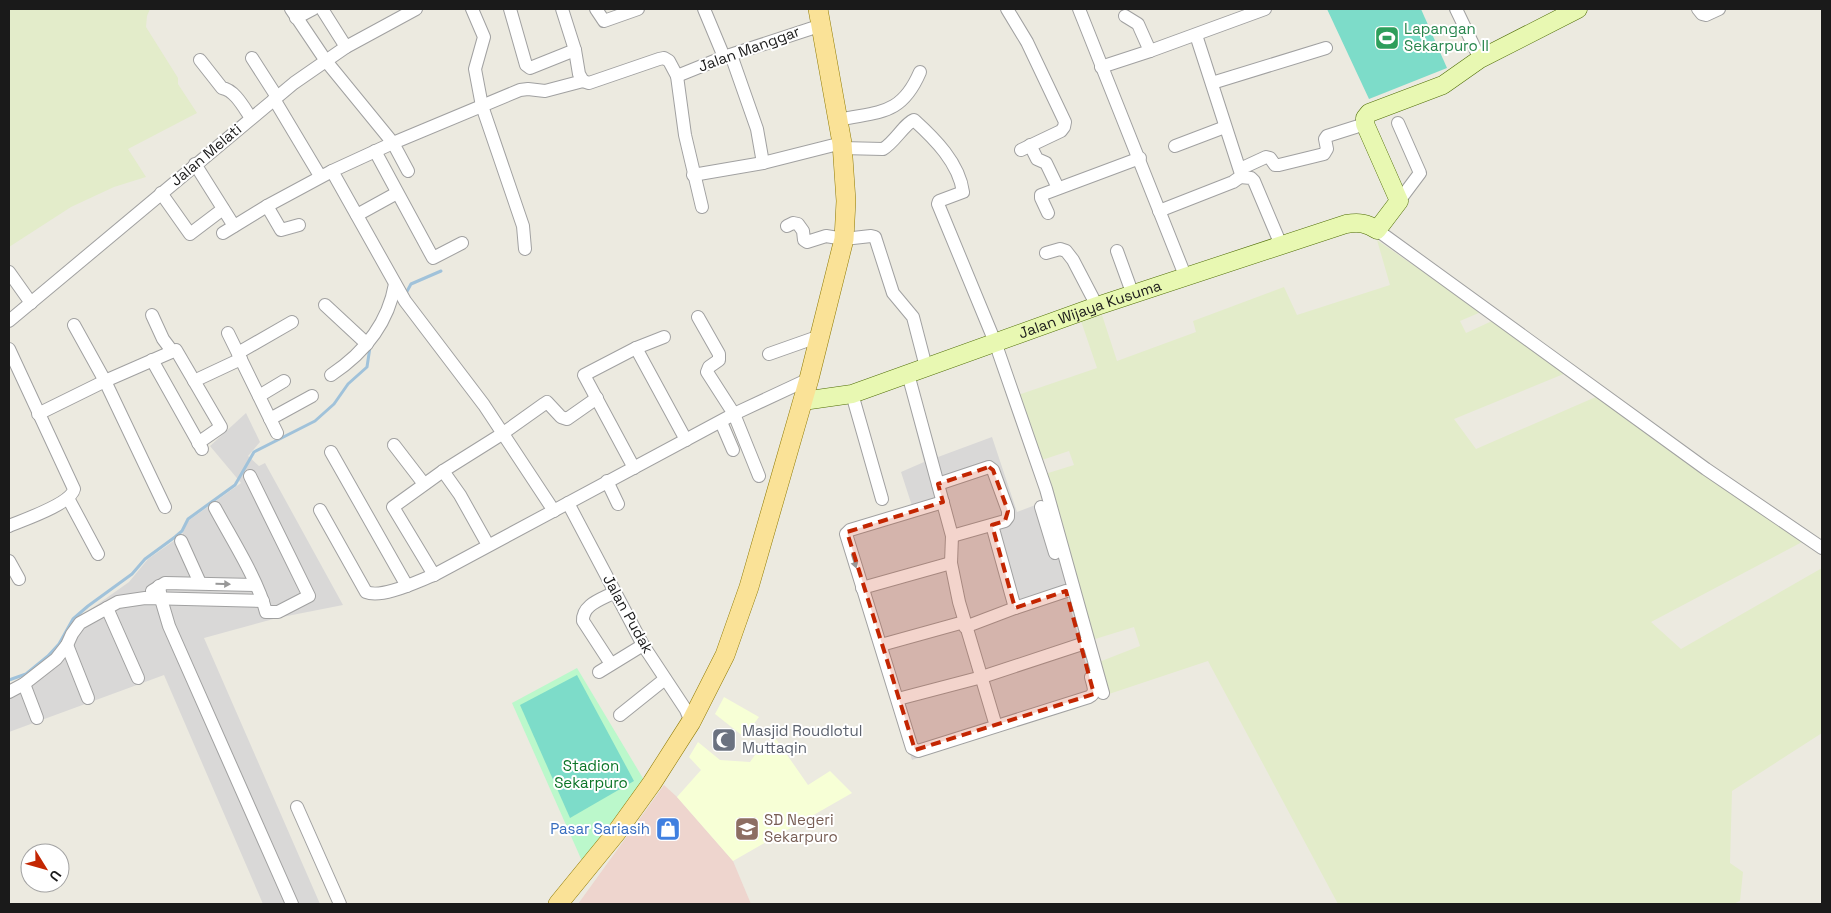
<svg xmlns="http://www.w3.org/2000/svg" width="1831" height="913" viewBox="0 0 1831 913" font-family="'Space Grotesk',sans-serif">
	<style>
		.residential { fill: #d9d8d7 }
		.commercial { fill: #eed5ce }
		.education { fill: #f7ffd6 }
		.farmland { fill: #e3ecca }
		.park { fill: #bbf8cb }
		.pitch { fill: #7ddcc9 }
		.lines { fill: none; stroke-linecap: round; stroke-linejoin: round }
		.stream { stroke: #a0c2da; stroke-width: 3 }
		.street-casing { stroke: #a1a1a1; stroke-width: 14 }
		.secondary-casing { stroke: #4f6d06; stroke-width: 19 }
		.primary-casing { stroke: #8f7a02; stroke-width: 20 }
		.street { stroke: #fff; stroke-width: 12 }
		.secondary { stroke: #e8f8b2; stroke-width: 18 }
		.primary { stroke: #fae297; stroke-width: 19 }
		.oneway { fill: #989898 }
		.marked { fill: #c32602; fill-opacity: 0.2; stroke: #c32602; stroke-width: 4; stroke-dasharray: 10 6; stroke-linejoin: round }
		.labels { text-anchor: middle; stroke-width: 4; stroke-linejoin: round; paint-order: stroke }
		.leisure-label { font-size: 15px; fill: #27864d; stroke: #fff; text-anchor: start }
		.street-label { font-size: 15px; fill: #1a1a1a; stroke: #fff }
		.worship-label { font-size: 15px; fill: #5b616d; stroke: #fff; text-anchor: start }
		.park-label { font-size: 15px; fill: #0c7528; stroke: #fff }
		.education-label { font-size: 15px; fill: #785e54; stroke: #fff; text-anchor: start }
		.shop-label { font-size: 15px; fill: #366cbe; stroke: #fff; text-anchor: end }
	</style>
	<rect width="100%" height="100%" fill="#eceae0"/>
	<!-- residential -->
	<g class="residential">
		<polygon points="915,379 938,457 992,437 1017,512 1046,501 1101,698 912,760 840,529 912,506 901,472 924,462 904,383"/>
		<polygon points="246,413 260,442 248,456 259,466 265,463 343,605 277,618 204,638 320,904 263,904 164,675 9,732 9,686 25,679 54,653 64,641 74,621 129,582 148,559 182,535 188,521 241,483 210,446"/>
	</g>
	<!-- commercial -->
	<polygon class="commercial" points="664,785 677,797 733,861 751,904 578,904"/>
	<!-- education -->
	<g class="education">
		<polygon points="724,697 759,717 744,737 715,714"/>
		<polygon points="776,739 808,785 830,771 852,793 733,861 677,797 701,770 689,757 698,742 720,760 750,762 758,751"/>
	</g>
	<!-- farmland -->
	<g class="farmland">
		<polygon points="9,9 150,9 147,16 146,27 178,78 178,84 197,113 128,149 146,177 114,187 71,207 9,247"/>
		<polygon points="1377,240 1481,312 1460,321 1466,333 1492,321 1566,373 1454,419 1476,449 1598,396 1804,541 1651,622 1681,649 1822,568 1822,733 1732,791 1730,863 1743,872 1740,901 1733,904 1338,904 1208,661 1109,694 1099,662 1140,646 1134,627 1092,640 1045,474 1074,465 1069,451 1039,461 1018,395 1097,368 1081,321 1102,315 1117,361 1196,332 1193,321 1284,287 1297,315 1390,285"/>
	</g>
	<!-- park -->
	<polygon class="park" points="577,668 644,780 582,861 512,703"/>
	<!-- pitch -->
	<g class="pitch">
		<polygon points="1327,9 1421,9 1447,68 1369,99"/>
		<polygon points="577,675 634,781 570,818 520,705"/>
	</g>
	<g class="lines">
		<!-- stream -->
		<g class="stream">
			<polyline points="405,295 411,284 441,271"/>
			<polyline points="9,680 26,674 48,656 59,644 73,619 88,606 132,574 145,559 175,537 182,531 188,519 235,485 254,452 315,421 334,404 348,384 367,367 370,347"/>
		</g>
		<defs>
			<g id="street">
				<polyline points="291,9 326,61 393,143 332,171 405,301 484,405 554,511"/>
				<polyline points="322,9 346,47"/>
				<polyline points="472,9 484,37 475,69 482,106 523,226 525,249"/>
				<polyline points="510,9 526,65 530,68 575,50"/>
				<polyline points="562,9 575,50 579,74 583,81 589,83 659,59 664,58 669,61 677,76 685,135 702,207"/>
				<polyline points="596,9 604,21 638,9"/>
				<polyline points="704,9 724,57"/>
				<polyline points="1007,9 1027,42 1065,122 1064,127 1061,131 1021,150"/>
				<polyline points="1079,9 1186,278"/>
				<polyline points="1456,9 1480,59"/>
				<polyline points="1698,9 1702,14 1706,15 1719,9"/>
				<polyline points="1125,16 1138,24 1150,51"/>
				<polyline points="296,18 313,9"/>
				<polyline points="731,55 757,129 763,163"/>
				<polyline points="252,58 277,97"/>
				<path d="M200,60l22,28c13,2 22,20 29,30"/>
				<polyline points="1101,67 1150,51 1265,9"/>
				<polyline points="677,76 724,57 822,25"/>
				<polyline points="1212,83 1326,48"/>
				<polyline points="274,99 320,176"/>
				<path d="M839,120c40,-9 62,-4 81,-48"/>
				<polyline points="1398,123 1420,173 1399,201"/>
				<polyline points="1030,145 1037,159 1046,163 1058,188"/>
				<polyline points="1175,146 1225,127"/>
				<path d="M842,148l41,1c11,-6 22,-26 31,-29 21,19 45,43 49,72l-24,9 -1,3 57,138 51,147 57,204"/>
				<polyline points="375,151 433,258 462,243"/>
				<polyline points="195,164 234,226"/>
				<polyline points="1240,169 1266,157 1270,158 1275,165 1279,165 1324,154 1327,149 1325,139 1327,136 1365,124"/>
				<polyline points="408,171 393,143 520,90 528,89 545,91 583,81"/>
				<polyline points="693,175 763,163 842,143"/>
				<polyline points="1240,177 1251,178 1254,181 1281,245"/>
				<polyline points="161,193 190,234 223,209"/>
				<polyline points="267,206 281,230 299,225"/>
				<polyline points="1159,211 1233,182 1240,177 1241,174 1196,35"/>
				<polyline points="1048,213 1041,198 1041,195 1140,158"/>
				<polyline points="357,215 397,193"/>
				<polyline points="787,226 793,223 798,224 803,231 804,240 807,242 826,236 844,239 871,236 875,237 893,293 913,317 926,367"/>
				<polyline points="1377,230 1706,469 1822,548"/>
				<polyline points="223,233 267,206 332,171"/>
				<polyline points="1117,251 1133,295"/>
				<polyline points="1046,253 1060,249 1066,251 1073,260 1097,306"/>
				<polyline points="9,272 31,303"/>
				<polyline points="325,305 367,344"/>
				<polyline points="152,315 163,339 172,351"/>
				<polyline points="698,317 719,354 719,360 709,367 707,372 734,414 759,476"/>
				<polyline points="9,321 294,83 346,47 416,9"/>
				<polyline points="74,325 105,381 165,507"/>
				<polyline points="228,333 277,433"/>
				<polyline points="636,348 686,440"/>
				<path d="M9,349l65,140c-3,15 -51,31 -65,37"/>
				<polyline points="238,353 292,322"/>
				<polyline points="769,354 820,336"/>
				<polyline points="152,360 202,449"/>
				<polyline points="908,374 952,536 951,563 959,602 996,726"/>
				<path d="M331,375c33,-22 57,-51 64,-91"/>
				<polyline points="194,381 241,359"/>
				<polyline points="852,394 882,499"/>
				<polyline points="259,396 284,381"/>
				<polyline points="38,414 105,381 176,350 221,427 198,443"/>
				<polyline points="270,419 312,396"/>
				<polyline points="721,422 733,450"/>
				<polyline points="394,445 424,484"/>
				<polyline points="331,452 407,586"/>
				<polyline points="634,468 584,375 636,348 664,337"/>
				<polyline points="443,471 460,495 488,545"/>
				<polyline points="607,481 618,504"/>
				<polyline points="938,484 989,467 993,470 1008,511 1008,517 1005,521 952,536"/>
				<polyline points="68,498 98,554"/>
				<path d="M943,502l-93,28 -4,4 66,214 6,3 171,-54c8,-4 4,-12 2,-20"/>
				<polyline points="568,503 643,645 686,710 691,722"/>
				<polyline points="1041,507 1055,553"/>
				<path d="M215,508c16,30 43,72 51,104h12l31,-16 -59,-120"/>
				<path d="M320,510l46,82c16,7 52,-11 68,-17l300,-161 75,-35"/>
				<polyline points="992,525 1015,608"/>
				<polyline points="181,541 200,583"/>
				<polyline points="9,561 19,579"/>
				<polyline points="434,575 393,507 443,471 502,434 544,404 547,402 561,417 567,419 597,398"/>
				<polyline points="159,586 161,599 169,626 292,904"/>
				<polyline points="862,588 951,563"/>
				<polyline points="152,591 165,583 255,585"/>
				<polyline points="107,608 138,678"/>
				<polyline points="965,627 1015,608 1066,591"/>
				<polyline points="67,645 88,698"/>
				<polyline points="881,645 964,622"/>
				<path d="M611,664l-28,-43c-1,-17 20,-22 32,-29"/>
				<polyline points="599,672 643,645"/>
				<polyline points="24,684 37,718"/>
				<polyline points="9,692 24,684 56,659 67,645 72,634 80,623 118,602 145,598 263,601"/>
				<polyline points="898,699 982,677 1082,644"/>
				<polyline points="620,715 665,679"/>
				<polyline points="297,807 340,904"/>
			</g>
			<g id="secondary">
				<path id="s1" d="M803,401l49,-7 245,-88 249,-82c13,-2 21,-1 31,6l22,-29 -34,-77v-6l4,-5 74,-28 37,-26 98,-50"/>
			</g>
			<polyline id="primary" points="558,904 616,833 652,783 691,722 725,655 749,587 809,379 844,239 846,201 842,143 818,9"/>
		</defs>
		<!-- street casing -->
		<use href="#street" class="street-casing"/>
		<!-- secondary casing -->
		<use href="#secondary" class="secondary-casing"/>
		<!-- primary casing -->
		<use href="#primary" class="primary-casing"/>
		<!-- street -->
		<use href="#street" class="street"/>
		<!-- secondary -->
		<use href="#secondary" class="secondary"/>
		<!-- primary -->
		<use href="#primary" class="primary"/>
	</g>
	<!-- one-way arrows -->
	<defs><path id="oneway-solid" d="M-6-.8H1V-3.2L6.5 0L1 3.2V.8H-6Z" transform="scale(1.25)"/></defs>
	<g class="oneway">
		<use href="#oneway-solid" transform="translate(854 561) rotate(72)"/>
		<use href="#oneway-solid" transform="translate(223 584) rotate(2)"/>
	</g>
	<!-- marked area -->
	<path class="marked" d="M989,467l4,3 15,41 -3,10 -13,4 23,83 51,-17 28,103 -179,56 -68,-218 96,-30 -5,-18z"/>
	<!-- icons -->
	<defs>
		<symbol id="stadium-square" viewBox="-11 -11 22 22"><rect x="-9" y="-9" width="18" height="18" rx="4" fill="#2e9e5b" stroke="#fff"/><path d="M0-5a6.5 5 0 1 0 0 10a6.5 5 0 1 0 0-10ZM-3.5-1.8h7v3.6h-7Z" fill="#fff"/></symbol>
		<symbol id="mosque-square" viewBox="-11 -11 22 22"><rect x="-9" y="-9" width="18" height="18" rx="4" fill="#6b7280" stroke="#fff"/><path d="M3.5-4.9A6 6 0 1 0 3.5 4.9A5 5 0 1 1 3.5-4.9Z" fill="#fff"/></symbol>
		<symbol id="shop-square" viewBox="-11 -11 22 22"><rect x="-9" y="-9" width="18" height="18" rx="4" fill="#3f7fe0" stroke="#fff"/><path d="M-5-2.5h2.3a2.7 3.5 0 0 1 5.4 0H5L5.5 6h-11ZM-1.5-2.5h3a1.5 2.3 0 0 0-3 0Z" fill="#fff"/></symbol>
		<symbol id="school-square" viewBox="-11 -11 22 22"><rect x="-9" y="-9" width="18" height="18" rx="4" fill="#8d6e63" stroke="#fff"/><path d="M0-5L7-2L0 1L-7-2ZM-4 1L0 2.5L4 1V4Q0 6-4 4Z" fill="#fff"/></symbol>
	</defs>
	<g fill-rule="evenodd">
		<use href="#stadium-square" x="1373" y="24" width="28" height="28"/>
		<use href="#mosque-square" x="710" y="726" width="28" height="28"/>
		<use href="#shop-square" x="654" y="815" width="28" height="28"/>
		<use href="#school-square" x="733" y="815" width="28" height="28"/>
	</g>
	<g class="labels">
		<!-- leisure labels -->
		<g class="leisure-label">
			<text x="1404" y="34">Lapangan<tspan x="1404" dy="17">Sekarpuro II</tspan></text>
		</g>
		<!-- street labels -->
		<g class="street-label">
			<text transform="translate(749 49) rotate(-20)" y="5">Jalan Manggar</text>
			<text transform="translate(206 155) rotate(-40)" y="5">Jalan Melati</text>
			<text dy="5" stroke="none"><textPath href="#s1" startOffset="302">Jalan Wijaya Kusuma</textPath></text>
			<text transform="translate(628 614) rotate(61)" y="5">Jalan Pudak</text>
		</g>
		<!-- worship labels -->
		<g class="worship-label">
			<text x="742" y="736">Masjid Roudlotul<tspan x="742" dy="17">Muttaqin</tspan></text>
		</g>
		<!-- park labels -->
		<g class="park-label">
			<text x="591" y="771">Stadion<tspan x="591" dy="17">Sekarpuro</tspan></text>
		</g>
		<!-- education labels -->
		<g class="education-label">
			<text x="764" y="825">SD Negeri<tspan x="764" dy="17">Sekarpuro</tspan></text>
		</g>
		<!-- shop labels -->
		<g class="shop-label">
			<text x="650" y="834">Pasar Sariasih</text>
		</g>
	</g>
	<!-- border -->
	<rect width="1831" height="913" fill="none" stroke="#1a1a1a" stroke-width="20"/>
	<!-- north arrow -->
	<g transform="translate(45 868) rotate(127)"><circle r="24" fill="#ffffff" stroke="#a3a3a3"/>
	<path d="M0-4L9 19L0 12L-9 19Z" fill="#c32602"/>
	<text y="-8" font-size="14" font-weight="bold" text-anchor="middle" fill="#1a1a1a">U</text>
	</g>
</svg>
